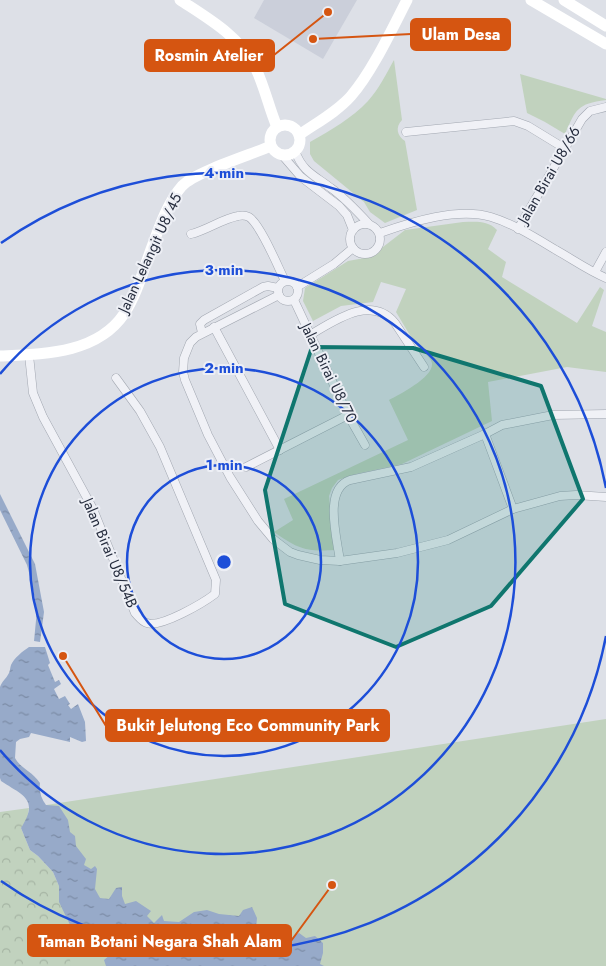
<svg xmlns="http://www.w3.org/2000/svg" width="606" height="966" viewBox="0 0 606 966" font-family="Jost,sans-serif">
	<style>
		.built { fill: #cbcfda }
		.forest { fill: url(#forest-crowns) }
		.park { fill: #c1d2be }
		.water { fill: url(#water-ripples) }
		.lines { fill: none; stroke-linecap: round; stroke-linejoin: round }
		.street-casing { stroke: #a2a7b1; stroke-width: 9 }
		.street { stroke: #f0f1f6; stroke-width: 8 }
		.secondary { stroke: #fff; stroke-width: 11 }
		.marked { fill: #0f766e; fill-opacity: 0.2; stroke: #0f766e; stroke-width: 4; stroke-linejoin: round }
		.ring { fill: none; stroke: #1d4ed8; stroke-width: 2.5 }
		.labels { text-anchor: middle; stroke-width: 4; stroke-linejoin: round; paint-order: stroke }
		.street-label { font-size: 15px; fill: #262d3e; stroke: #edeff5 }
		.centre { fill: #1d4ed8; stroke: #edeff5; stroke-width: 2.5 }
		.ring-label { font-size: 15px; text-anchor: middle; font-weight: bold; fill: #1d4ed8; stroke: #edeff5; stroke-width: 4; stroke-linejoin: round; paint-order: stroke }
		.leader { fill: none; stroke: #d55511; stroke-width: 2 }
		.callout-dot { fill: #d55511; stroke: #edeff5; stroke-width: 2 }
		.callout { fill: #d55511; stroke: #d55511; stroke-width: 2 }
		.callout-label { font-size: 16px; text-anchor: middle; font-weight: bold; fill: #fff }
	</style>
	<defs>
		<pattern id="forest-crowns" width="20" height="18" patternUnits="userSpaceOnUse" patternTransform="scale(1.25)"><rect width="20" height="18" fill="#c1d2be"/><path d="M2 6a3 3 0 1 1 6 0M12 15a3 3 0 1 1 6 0" fill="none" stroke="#a6b5a4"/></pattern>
		<pattern id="water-ripples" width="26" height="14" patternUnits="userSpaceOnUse" patternTransform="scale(1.25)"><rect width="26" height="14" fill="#97aac9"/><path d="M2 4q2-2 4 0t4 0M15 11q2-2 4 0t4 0" fill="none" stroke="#7b8ba5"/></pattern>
	</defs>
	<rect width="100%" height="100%" fill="#dde0e7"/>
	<!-- built -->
	<polygon class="built" points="264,0 357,0 323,59 254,18"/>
	<!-- forest -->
	<polygon class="forest" points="29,808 27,819 21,828 30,850 38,856 53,872 59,886 106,966 0,966 0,812"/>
	<!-- park -->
	<g class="park">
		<path d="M394,60l8,60c-7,7 -5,16 3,21l12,69 -32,13 -15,-11 -6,-10 -50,-41 -4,-7v-12c21,-12 42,-24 58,-41 11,-12 18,-27 26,-41z"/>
		<path d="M520,74l86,25v1c-29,4 -30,9 -41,34l-20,-12 -18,-9z"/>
		<path d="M463,222c13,0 24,-2 34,8l-9,19 18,13 -4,15 75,46 23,-36 4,3 -12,36 14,6v40l-39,-5 -79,15 4,39 -90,43 -46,10 -18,6 -6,8 -3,8 5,54c-29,2 -37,-2 -60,-18l19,-12 -9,-21 124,-59 -19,-40c11,-6 45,-23 43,-37 -1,-6 -11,-12 -15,-17 -8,-11 -14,-23 -21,-34l10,-23 -25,-7 -8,20 -32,4 -28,15 -10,-20 2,-13 43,-27 22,-4 35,-27z"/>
		<polygon points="606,719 606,966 71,966 46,805"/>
	</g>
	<!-- water -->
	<g class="water">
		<polygon points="0,494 35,564 44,612 40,642 34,641 37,610 32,584 27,565 0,510"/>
		<path d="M29,647h16l5,16 -2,2 7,17 4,-2 2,4 -7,5 5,10 6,-3 5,8 -2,1 3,4 7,-5 7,18 1,19 -4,1 -12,-5v5l-39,-9 -2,4 -9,2 -4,3 -1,16c6,11 17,13 25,25 -1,9 1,15 6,22l13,1 9,14 2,12 5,4 1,10 10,13 -2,6 7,4 4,-3 2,3 -2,20 5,9 9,1 7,-11 6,-1v9l3,8 11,-3 15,10 -4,5 7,7 8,-8 2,6 15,1 15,-10 13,-2 12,4 20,2 4,-6 9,-3 5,11 -1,11 11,7 7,8 9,-1 16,-10 7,5 9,-2 8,7v10l-3,11 4,2h-218l-2,-6 6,-5 -5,-7h-8l-2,-4 -9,-1 -8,-5 -6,-9 -13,-27v-16l-6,-14 -15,-16 -8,-6 -9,-22c19,-29 1,-33 -20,-47l-1,-3v-91c2,-6 6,-8 9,-14 1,-2 1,-5 2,-8 3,-7 12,-14 18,-18z"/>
	</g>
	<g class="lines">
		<defs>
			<g id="street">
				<polyline points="406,132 514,121 528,126 564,148"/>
				<path d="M295,151c8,21 19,24 36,37 14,10 26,23 38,36"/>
				<polyline points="282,155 301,177 339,206 347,215 353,230"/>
				<circle cx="365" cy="239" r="15"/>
				<polyline points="518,229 582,119 590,111 606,107"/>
				<path d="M380,233c31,-11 78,-26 111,-16 23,7 45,21 65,33 16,9 33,21 50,28"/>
				<path d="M191,234c16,-4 31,-15 47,-18 4,-1 7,-1 11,1 12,8 29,50 36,64"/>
				<polyline points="595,272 606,252"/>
				<circle cx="288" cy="291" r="10"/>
				<polyline points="297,287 334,264 353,248"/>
				<polyline points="279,295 196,337 190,343 184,358 183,372 185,380 208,435 230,477 258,521 273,539 290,552 298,555 320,560 340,561 397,553 448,540 513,509 560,496 576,495 606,497"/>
				<polyline points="294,300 348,415 365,445"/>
				<polyline points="214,327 280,450"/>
				<polyline points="202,333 200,324 204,320 263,287 268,286 278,288"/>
				<path d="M310,335c24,-14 61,-41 85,-12l29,44"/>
				<path d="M29,355l4,38 10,24 50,92 42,104c4,4 7,9 12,10 14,5 56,-20 68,-29l1,-14 -56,-133 -20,-36 -24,-33"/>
				<polyline points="485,434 513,509"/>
				<polyline points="246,467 348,415"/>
				<path d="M340,561c-3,-23 -17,-72 10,-81l61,-13 74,-33 17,-9 51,-10 53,-1"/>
			</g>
		</defs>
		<!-- street casing -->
		<use href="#street" class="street-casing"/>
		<!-- street -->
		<use href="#street" class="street"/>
		<!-- secondary -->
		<g class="secondary">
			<path d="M180,0c29,19 61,37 76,69 9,19 13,39 21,58"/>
			<polyline points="531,0 606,44"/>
			<polyline points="564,0 606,26"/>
			<circle cx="285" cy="140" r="15"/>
			<path d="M299,135c17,-12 38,-23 52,-39 21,-24 41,-67 56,-96"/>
			<path d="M0,356c43,-2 97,-2 124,-42 14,-21 20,-47 29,-70 7,-19 15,-42 29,-58 13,-14 68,-31 89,-40"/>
		</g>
	</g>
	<!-- marked area -->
	<path class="marked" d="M312,347l101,1 128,38 42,113 -92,107 -95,41 -111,-43 -20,-114z"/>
	<!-- distance rings -->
	<g class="ring">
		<circle cx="224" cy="562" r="97"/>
		<circle cx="224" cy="562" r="194"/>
		<path d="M0 374A292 292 0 1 1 0 750"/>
		<path d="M606 636A389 389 0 0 1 1 881M1 243A389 389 0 0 1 606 488"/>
	</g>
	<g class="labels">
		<!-- street labels -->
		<g class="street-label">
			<text transform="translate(549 175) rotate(-60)" y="5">Jalan Birai U8/66</text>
			<text transform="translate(150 253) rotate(-65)" y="5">Jalan Lelangit U8/45</text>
			<text transform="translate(329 373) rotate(64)" y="5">Jalan Birai U8/70</text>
			<text transform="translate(110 553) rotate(67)" y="5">Jalan Birai U8/54B</text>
		</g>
	</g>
	<circle cx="224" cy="562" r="8" class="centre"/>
	<g class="ring-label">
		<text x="224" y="178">4 min</text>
		<text x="224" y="275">3 min</text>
		<text x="224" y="373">2 min</text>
		<text x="224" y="470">1 min</text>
	</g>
	<!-- callouts -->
	<path class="leader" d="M313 39L411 34M328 12L274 55M63 656L106 726M332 885L291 941"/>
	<g class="callout-dot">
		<circle cx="313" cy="39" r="5"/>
		<circle cx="328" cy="12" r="5"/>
		<circle cx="63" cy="656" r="5"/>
		<circle cx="332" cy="885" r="5"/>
	</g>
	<g class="callout">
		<rect x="411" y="19" width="99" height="31" rx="5"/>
		<rect x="145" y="40" width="129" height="31" rx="5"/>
		<rect x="106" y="710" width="283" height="31" rx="5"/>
		<rect x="28" y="925" width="263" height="31" rx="5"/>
	</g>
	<g class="callout-label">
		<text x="461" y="40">Ulam Desa</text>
		<text x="209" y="61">Rosmin Atelier</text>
		<text x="248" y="731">Bukit Jelutong Eco Community Park</text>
		<text x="160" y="947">Taman Botani Negara Shah Alam</text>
	</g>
</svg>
